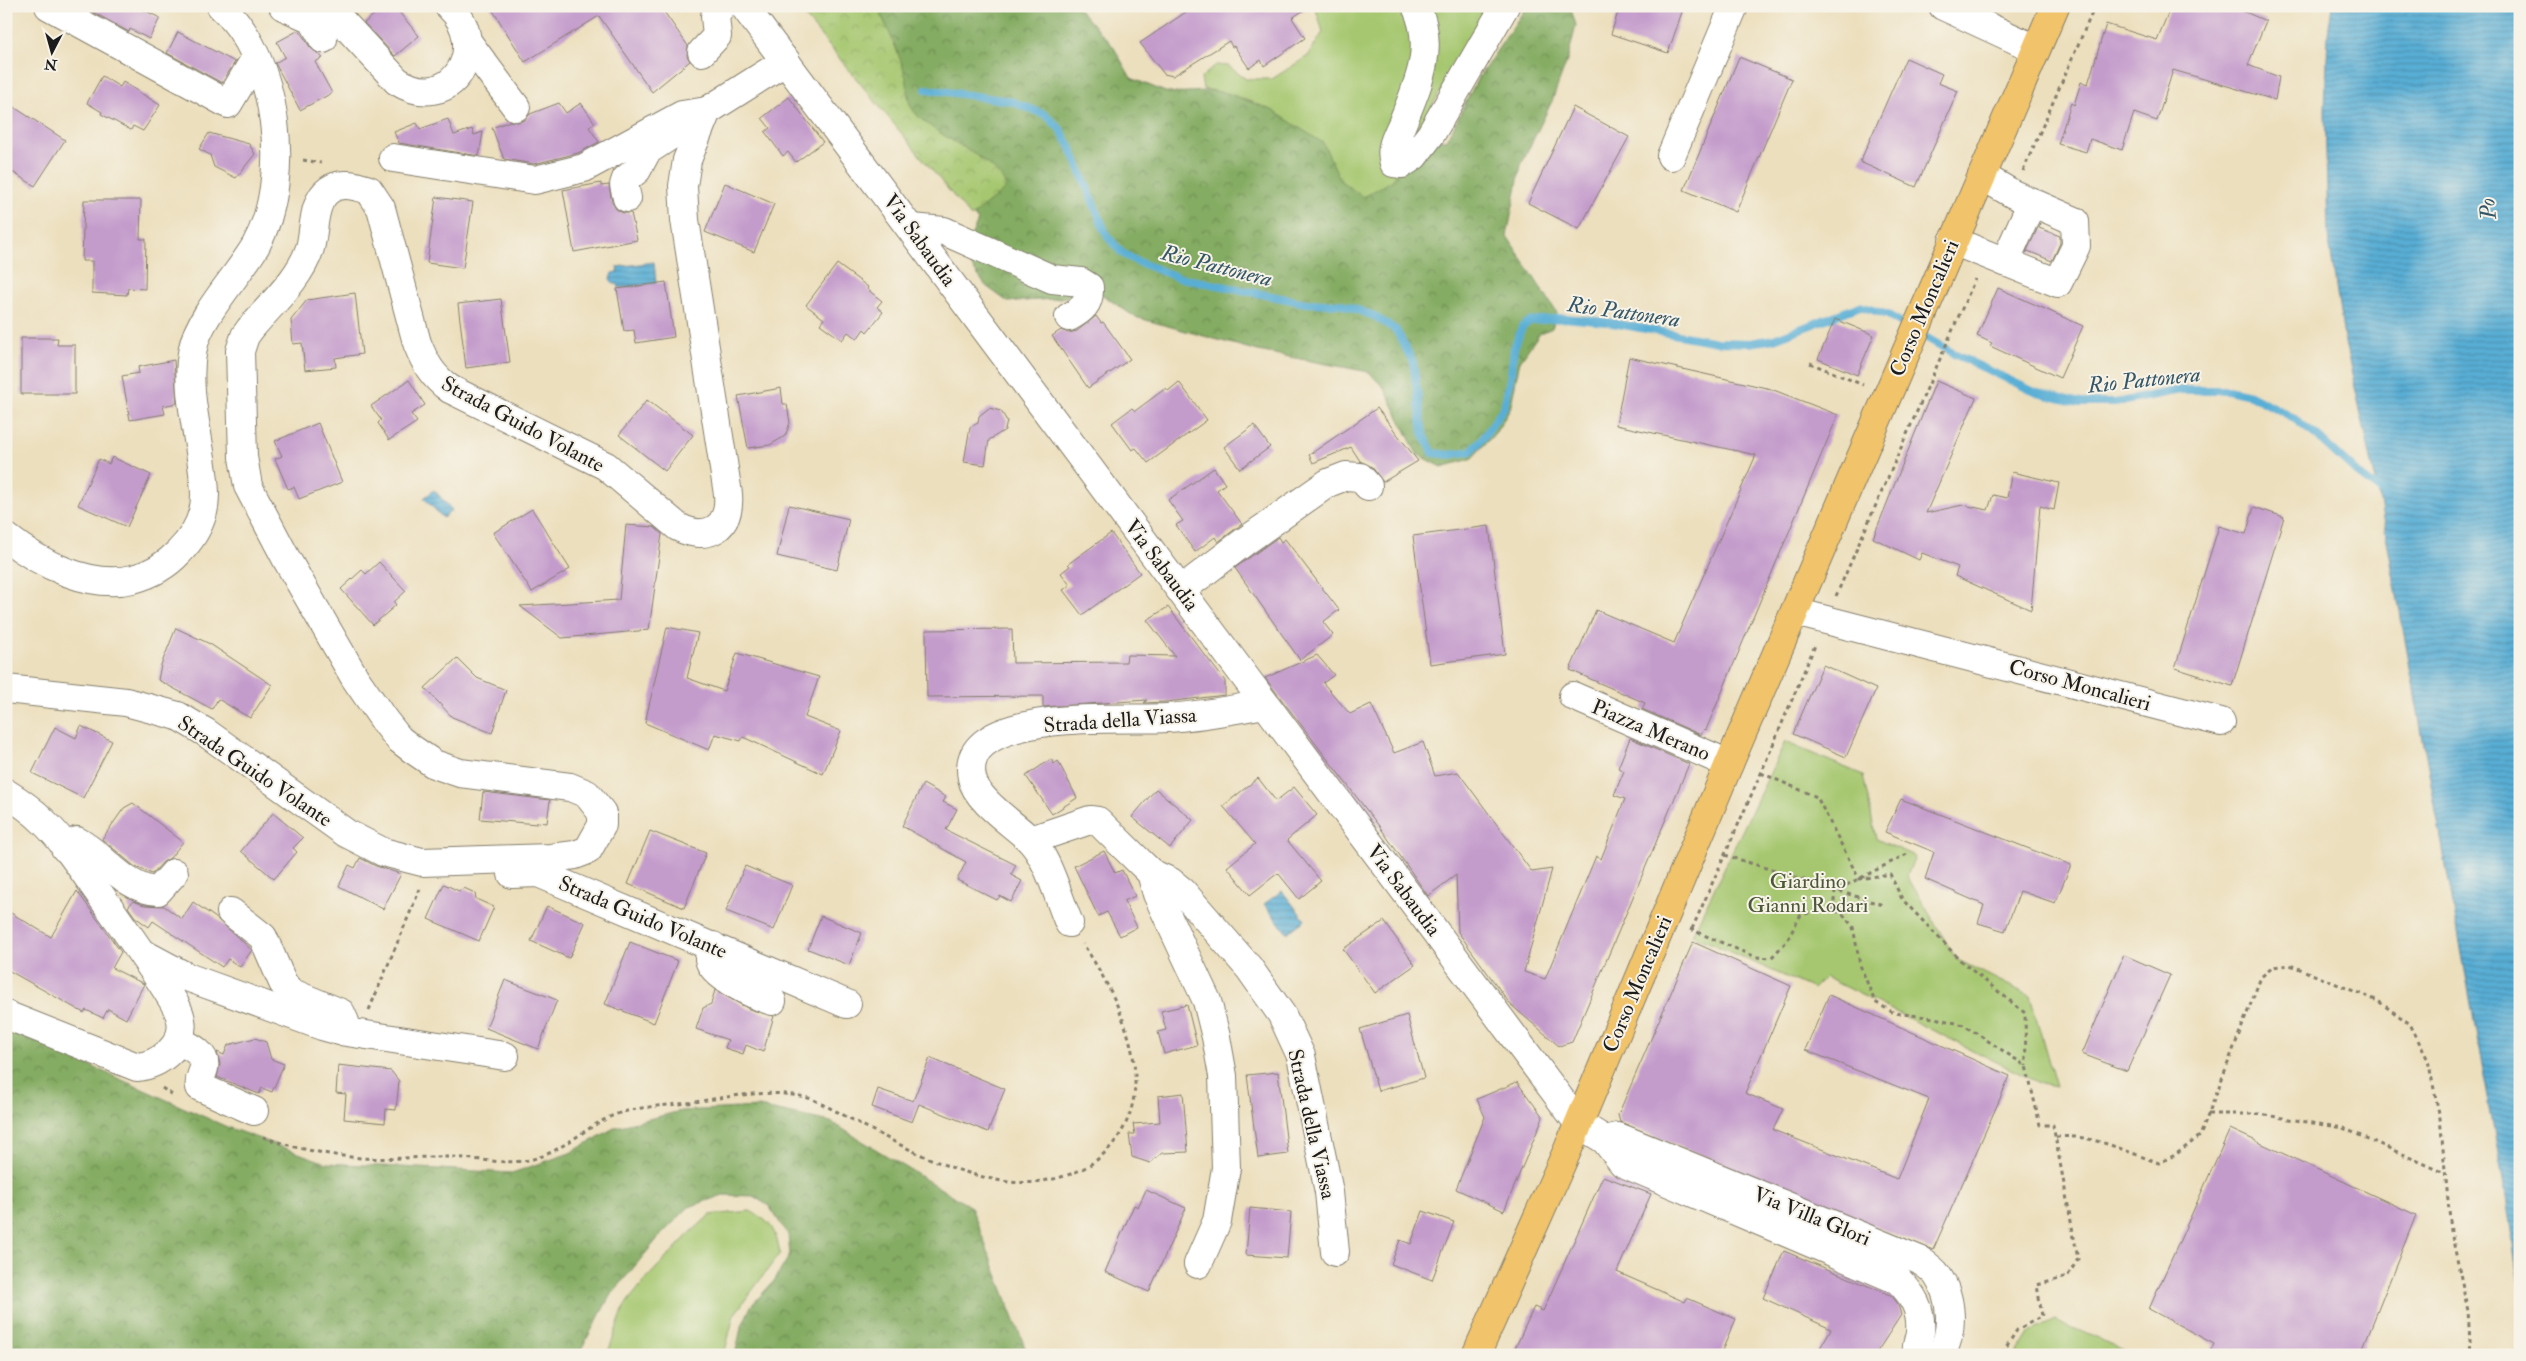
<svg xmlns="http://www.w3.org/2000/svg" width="2526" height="1361" viewBox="0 0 2526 1361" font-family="'IM FELL Double Pica',serif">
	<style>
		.forest { fill: url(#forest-crowns); stroke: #50643f }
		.park { fill: url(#park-crowns); stroke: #617246 }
		.garden { fill: #a6c76f; stroke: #617246 }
		.water { fill: url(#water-rules); stroke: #3a6578 }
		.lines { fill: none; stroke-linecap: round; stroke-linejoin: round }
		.stream { stroke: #59aed5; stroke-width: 8 }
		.building { fill: #c49ccc }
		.minor-casing { stroke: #847e6c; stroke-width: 30 }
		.major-casing { stroke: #847e6c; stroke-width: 30 }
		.path { stroke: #847e6c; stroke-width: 3; stroke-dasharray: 4 4; stroke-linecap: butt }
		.minor { stroke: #fff; stroke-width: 28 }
		.major { stroke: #f1c36a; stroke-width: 28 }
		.labels { text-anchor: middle; stroke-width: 4; stroke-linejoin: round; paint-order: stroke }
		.street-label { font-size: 21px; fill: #1c1c1c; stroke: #f7f3e8 }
		.park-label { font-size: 21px; fill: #4c5839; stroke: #f7f3e8 }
		.water-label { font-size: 22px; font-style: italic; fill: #345666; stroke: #f7f3e8 }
	</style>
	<defs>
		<pattern id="forest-crowns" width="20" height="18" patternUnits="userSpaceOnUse" patternTransform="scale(1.25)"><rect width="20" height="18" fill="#84ac62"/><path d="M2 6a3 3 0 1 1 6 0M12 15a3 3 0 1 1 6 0" fill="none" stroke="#6b8b50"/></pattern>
		<pattern id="park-crowns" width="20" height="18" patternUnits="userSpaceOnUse" patternTransform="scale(1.25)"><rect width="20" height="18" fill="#a6c76f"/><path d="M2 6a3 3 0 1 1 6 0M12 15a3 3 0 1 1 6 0" fill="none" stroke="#8eaa60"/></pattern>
		<pattern id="water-rules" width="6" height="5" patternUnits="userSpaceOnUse" patternTransform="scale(1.25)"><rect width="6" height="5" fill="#59aed5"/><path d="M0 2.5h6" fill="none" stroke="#498dac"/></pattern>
	</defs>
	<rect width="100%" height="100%" fill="#f7f3e8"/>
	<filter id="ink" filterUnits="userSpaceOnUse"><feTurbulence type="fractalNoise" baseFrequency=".02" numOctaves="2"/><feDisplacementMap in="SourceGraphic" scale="10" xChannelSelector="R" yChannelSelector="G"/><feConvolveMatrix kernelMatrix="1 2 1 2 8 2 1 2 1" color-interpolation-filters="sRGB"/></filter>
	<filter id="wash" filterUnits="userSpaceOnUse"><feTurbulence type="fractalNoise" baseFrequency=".0096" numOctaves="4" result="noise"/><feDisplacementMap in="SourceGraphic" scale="20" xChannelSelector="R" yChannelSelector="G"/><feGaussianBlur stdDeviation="1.12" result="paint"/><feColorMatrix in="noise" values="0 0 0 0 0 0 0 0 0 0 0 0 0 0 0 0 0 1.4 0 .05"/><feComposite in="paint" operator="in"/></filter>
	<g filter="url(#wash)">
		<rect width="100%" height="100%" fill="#ecdfbd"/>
		<!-- forest -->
		<g class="forest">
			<polygon points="872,6 1076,6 1113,46 1131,78 1168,93 1245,89 1404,135 1447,140 1477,80 1527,6 1570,6 1576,25 1568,58 1552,101 1521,165 1507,236 1557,313 1552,328 1539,334 1520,361 1510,409 1496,432 1471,459 1442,467 1417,454 1385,389 1369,372 1258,351 1135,317 1098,292 1053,299 1008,302 986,286 971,266 964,251 978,221 922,151"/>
			<polygon points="6,1028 227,1127 326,1163 512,1173 570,1153 616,1127 681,1111 759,1107 831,1122 971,1207 1028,1355 735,1355 741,1328 751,1306 774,1281 790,1255 788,1235 769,1206 753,1196 723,1195 689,1207 659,1237 610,1296 578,1355 6,1355"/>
		</g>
		<!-- park -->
		<path class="park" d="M796,6h81c11,23 22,47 29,71 3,11 0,23 7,33 18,26 81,45 93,76l-3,5 -32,26z"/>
		<!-- garden -->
		<g class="garden">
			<polygon points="1315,6 1491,6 1419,128 1393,180 1363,197 1341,181 1323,143 1272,110 1227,93 1203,89 1201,78 1216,65 1228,66 1246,79 1272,79 1308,56 1323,32"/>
			<polygon points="1785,742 1863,775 1876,839 1915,856 1907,876 1956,959 2030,996 2056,1087 2041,1084 1825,977 1813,989 1692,935"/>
			<path d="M750,1211c21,11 25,17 30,42l-46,62 -10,40h-117l18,-50 20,-25 43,-45 22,-20z"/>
			<polygon points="2055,1320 2135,1355 2016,1355 2030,1332"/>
		</g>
		<!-- water -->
		<g class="water">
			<polygon points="2332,6 2520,6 2520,1292 2506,1197 2378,491 2344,338 2328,235 2325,110 2328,34"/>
			<polygon points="654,262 656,283 619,288 618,284 614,284 610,279 612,273 618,272 617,267"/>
			<polygon points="434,490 452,510 443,518 424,498"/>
			<polygon points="1282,891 1305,920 1287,933 1264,904"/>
		</g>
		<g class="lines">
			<!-- stream -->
			<polyline class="stream" points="926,89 1010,101 1046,115 1060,129 1070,146 1107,236 1122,253 1136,261 1177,277 1306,303 1341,304 1374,316 1396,330 1413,362 1423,433 1433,453 1450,455 1471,451 1483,438 1504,407 1511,374 1514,348 1522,327 1530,321 1565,318 1607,322 1717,342 1750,343 1774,339 1860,306 1888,315 1956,355 2037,393 2080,403 2115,403 2180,390 2228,390 2250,395 2292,417 2317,436 2358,474 2386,495"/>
		</g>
		<g id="blocks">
			<!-- building -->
			<g class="building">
				<polygon points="82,6 136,6 160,18 149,39 130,29 129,32"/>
				<polygon points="384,6 394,6 419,36 395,56 364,23"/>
				<polygon points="490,6 660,6 688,46 687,56 690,61 652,92 599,16 525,62"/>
				<polygon points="1195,6 1310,6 1292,18 1305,38 1264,66 1261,60 1249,68 1234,46 1232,47 1229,41 1173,76 1164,74 1140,43"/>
				<polygon points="1620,6 1684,6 1668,53 1611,34"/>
				<polygon points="2171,6 2231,6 2266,21 2248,65 2279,77 2275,100 2173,70 2157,121 2134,113 2122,150 2090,139 2086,152 2058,144 2071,103 2074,105 2081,82 2088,84 2106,24 2157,40"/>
				<polygon points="299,30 310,47 323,58 315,62 332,93 300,110 275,63 285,57 277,42"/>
				<polygon points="178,32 235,62 222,83 167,53"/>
				<polygon points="1739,57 1792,79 1736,212 1684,190"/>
				<polygon points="1906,58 1942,74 1938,83 1958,91 1916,187 1860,162"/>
				<polygon points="102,76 120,87 123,82 160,105 143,131 133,126 131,130 101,114 102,112 87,103"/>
				<polygon points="789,97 823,142 796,162 788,152 783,156 765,132 770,128 762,118"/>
				<polygon points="6,102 65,140 35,186 6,168"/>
				<polygon points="559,103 566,113 581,103 595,123 589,127 599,142 578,153 534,164 504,159 492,128 510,121 518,122 525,120 530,114"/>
				<polygon points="1573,107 1629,137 1579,229 1528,203"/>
				<polygon points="448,119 454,135 472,129 474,135 483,132 479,156 399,143 394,132 417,123 420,129"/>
				<polygon points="209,133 249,144 255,154 236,178 214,167 210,155 199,149"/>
				<polygon points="601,183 601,186 609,185 612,202 616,209 623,213 631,213 637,240 574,252 563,190"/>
				<polygon points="725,183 774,204 754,252 705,232"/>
				<polygon points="436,197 473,202 463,268 427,263"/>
				<polygon points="84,200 141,200 140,239 146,239 145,289 128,288 127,295 92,293 92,261 82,261"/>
				<polygon points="2040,223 2039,228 2060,236 2060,243 2052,261 2028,251 2026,253"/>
				<polygon points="837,264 868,287 867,289 882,301 877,307 883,312 867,332 864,329 857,339 848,332 842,340 820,324 824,319 806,305"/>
				<polygon points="666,282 674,337 636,343 634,330 624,331 617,289"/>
				<polygon points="1998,288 2083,326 2060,378 1990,346 1992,343 1977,336"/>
				<polygon points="355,293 362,354 335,358 336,367 305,370 302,343 293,344 291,320 307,300"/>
				<polygon points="501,299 510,362 466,368 458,304"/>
				<polygon points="1096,316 1101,323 1103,322 1130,359 1088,388 1052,336 1061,330 1068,333 1077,331"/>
				<polygon points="1835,319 1874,335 1857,375 1818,359"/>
				<polygon points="21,338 58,338 57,345 75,345 75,394 21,394"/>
				<polygon points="1629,357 1771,389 1838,415 1706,730 1704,729 1701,735 1642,709 1645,703 1570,670 1596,610 1674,643 1756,455 1616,425"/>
				<polygon points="174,360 177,403 163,406 165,414 130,420 122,376 139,373 138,367"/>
				<polygon points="409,380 425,405 411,414 417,422 389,440 378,423 381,420 371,406"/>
				<polygon points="1936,381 1976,398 1926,513 1963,505 1988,510 1993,495 2007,498 2012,472 2059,483 2054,510 2040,506 2031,610 1955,576 1958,567 1922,553 1919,560 1873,538"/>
				<polygon points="1179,382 1207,420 1148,463 1136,448 1132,450 1112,423 1132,408 1135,411 1166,388 1168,391"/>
				<polygon points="781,388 783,404 787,404 790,423 785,436 770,445 748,448 738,396"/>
				<polygon points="647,400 693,435 665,471 619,435"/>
				<polygon points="989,408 1001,411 1007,421 1005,430 989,440 985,465 964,462 970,427 978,423 979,416"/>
				<polygon points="1377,408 1418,461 1383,482 1372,467 1360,461 1351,447 1313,463 1309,455"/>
				<polygon points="318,423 342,482 299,499 294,487 288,489 275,459 282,456 275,441"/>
				<polygon points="1254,425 1270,447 1240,469 1224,447"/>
				<polygon points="112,457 151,475 127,527 78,505 99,459 109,464"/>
				<polygon points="1214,468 1225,484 1217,490 1242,524 1218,542 1215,537 1195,552 1176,525 1183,521 1168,500"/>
				<polygon points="789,505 849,519 837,570 777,556"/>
				<polygon points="2254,507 2284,517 2232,686 2175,668 2219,526 2246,534"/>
				<polygon points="532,509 570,569 532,592 493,533"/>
				<polygon points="626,525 654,527 662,534 649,630 562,638 520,606 619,600"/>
				<polygon points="1489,526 1505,654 1430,664 1413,536"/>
				<polygon points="1111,533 1140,573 1082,615 1063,590 1070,585 1061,573 1070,566 1068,564"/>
				<polygon points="1278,537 1281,542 1285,539 1339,610 1323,622 1333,635 1300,660 1235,568"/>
				<polygon points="379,562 406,591 394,602 396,605 373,625 341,589 362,570 366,574"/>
				<polygon points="1168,607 1225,681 1225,695 1166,702 1144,703 1147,700 1043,707 1043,696 927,697 926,630 1012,629 1013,663 1126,662 1127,655 1175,656 1147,620"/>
				<polygon points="667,627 698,633 687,678 724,691 737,653 819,677 805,717 841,731 823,774 743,737 741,741 715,734 709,750 645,723"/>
				<polygon points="176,628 210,644 272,685 250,718 218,699 212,709 158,680 161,665"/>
				<polygon points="1317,655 1334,675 1323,683 1350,714 1371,704 1394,753 1423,742 1435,776 1458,772 1532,872 1552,869 1524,972 1545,979 1596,856 1601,859 1625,799 1614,795 1624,771 1618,768 1630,738 1689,764 1572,1042 1559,1046 1510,1004 1458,932 1456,875 1428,896 1382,830 1265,678"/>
				<polygon points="457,658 477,678 506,690 492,733 452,717 425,688"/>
				<polygon points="1823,665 1876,689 1846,757 1793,734"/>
				<polygon points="81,726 112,741 83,798 32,773 55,727 76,738"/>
				<polygon points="1051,759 1054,764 1058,761 1077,798 1052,814 1026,776"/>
				<polygon points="1258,778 1276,801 1294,787 1317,815 1287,840 1321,881 1299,899 1278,873 1250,895 1227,867 1255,844 1223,806"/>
				<polygon points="923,784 946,797 943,802 957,809 946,830 1016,865 1011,875 1022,881 1011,902 1000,896 997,900 957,880 966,862 902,826"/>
				<polygon points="1156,789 1193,820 1170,848 1132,817"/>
				<polygon points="483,792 550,800 547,823 537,822 537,824 480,819"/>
				<polygon points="1901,799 2071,865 2055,903 2020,891 2005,931 1978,923 1984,905 1925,879 1934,852 1885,832"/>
				<polygon points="133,803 183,842 170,858 163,862 152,874 134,866 102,839 124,808"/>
				<polygon points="273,813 303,838 293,848 297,852 274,879 241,851"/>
				<polygon points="650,831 706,853 684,908 628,884"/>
				<polygon points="1104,851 1115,873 1122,870 1135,896 1124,901 1137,927 1120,936 1107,912 1098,916 1074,866"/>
				<polygon points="360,858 376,866 401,874 383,909 339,886 349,865 355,868"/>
				<polygon points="745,866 792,885 774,930 726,911"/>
				<polygon points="444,884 459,891 464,888 475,893 476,899 494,907 479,941 428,919"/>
				<polygon points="77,891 121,952 112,968 144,984 126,1019 108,1009 103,1018 86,1010 84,1013 6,969 6,910 51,937"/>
				<polygon points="133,901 144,905 164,906 182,919 193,902 216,918 252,950 240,967 228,959 222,967 153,921 149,927 135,917 128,907"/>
				<polygon points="547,906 585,923 569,958 531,941"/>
				<polygon points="821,916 862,933 849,965 808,949"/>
				<polygon points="1384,921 1415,965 1375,993 1343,949"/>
				<polygon points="630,942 678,961 654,1023 605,1004"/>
				<polygon points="1693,942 1791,986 1745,1093 1783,1109 1773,1130 1897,1179 1929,1099 1805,1050 1829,995 2010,1076 1933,1250 1620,1122 1618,1115"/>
				<polygon points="2124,955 2170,975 2127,1071 2082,1054"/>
				<polygon points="505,980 557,1000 538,1049 486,1028"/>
				<polygon points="715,990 749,1009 774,1016 763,1052 746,1045 743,1054 725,1048 728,1040 696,1029 703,1008 711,1004"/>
				<polygon points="1187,1005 1197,1045 1164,1054 1158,1032 1166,1030 1161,1011"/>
				<polygon points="1407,1015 1424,1078 1378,1091 1360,1029"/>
				<polygon points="255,1038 266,1042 271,1059 284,1064 272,1092 262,1088 259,1094 217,1077 220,1064 217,1052 224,1055 228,1045"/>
				<polygon points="930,1058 1005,1089 988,1132 919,1104 912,1122 872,1107 878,1089 913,1101"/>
				<polygon points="338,1065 391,1071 399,1081 396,1110 386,1109 385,1123 344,1119 346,1094 336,1093"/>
				<polygon points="1278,1072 1288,1154 1258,1158 1247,1075"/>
				<polygon points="1517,1082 1543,1117 1504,1211 1456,1189 1485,1117 1477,1099"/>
				<polygon points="1183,1093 1188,1152 1162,1153 1150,1163 1132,1157 1129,1134 1135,1134 1133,1124 1160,1122 1158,1096"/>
				<polygon points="2230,1129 2416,1215 2360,1355 2209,1355 2214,1344 2149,1309"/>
				<polygon points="1603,1176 1651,1194 1617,1272 1685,1302 1687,1298 1736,1319 1720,1355 1512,1355 1534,1307 1543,1311"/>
				<polygon points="1146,1190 1186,1208 1149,1292 1105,1272 1134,1205 1138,1207"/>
				<polygon points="1250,1208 1291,1212 1287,1258 1246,1255"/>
				<polygon points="1423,1211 1454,1222 1432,1280 1391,1264 1400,1240 1411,1244"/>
				<polygon points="1784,1251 1892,1296 1898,1304 1901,1315 1875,1355 1816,1355 1831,1329 1763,1298"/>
			</g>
		</g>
	</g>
	<g filter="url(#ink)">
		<use href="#blocks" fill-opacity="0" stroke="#847e6c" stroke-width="1"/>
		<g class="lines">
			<defs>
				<g id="minor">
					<polyline points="49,6 228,104 255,59"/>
					<polyline points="283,6 312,19 323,39"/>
					<path d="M325,6l11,9 61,66c55,35 95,-35 52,-75"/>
					<path d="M744,6l835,1118 26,16 18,23 275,117c15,15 24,29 22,52 -1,7 -5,15 -3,23"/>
					<path d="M1416,6c20,42 2,78 -14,118 -6,14 -13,24 -8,39l8,1 12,-8 17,-22 74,-128"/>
					<polyline points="1943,6 2036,49"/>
					<polyline points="467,41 516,107"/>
					<polyline points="702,52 717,36 715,16 722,6"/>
					<polyline points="1671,156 1734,6"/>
					<polyline points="393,158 535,180 584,168 682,115 707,111"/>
					<polyline points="627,198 624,185 626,179 637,170 647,151 673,134"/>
					<path d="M912,228l32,3 108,48 29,3 8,5c1,17 -7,23 -20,30"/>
					<polyline points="1953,241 2058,283 2076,246 2075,221 2013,194 1982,176"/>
					<polyline points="2005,262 2032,202"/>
					<path d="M6,537c34,27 84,52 127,42 19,-5 33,-13 46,-27 11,-11 20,-25 24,-40 4,-15 1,-32 -1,-47 -5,-38 -17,-79 -9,-117 6,-32 46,-73 63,-103 37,-67 22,-187 -35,-239"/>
					<polyline points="1181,590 1244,542 1328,483 1346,476 1360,477 1368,486"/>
					<polyline points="1795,612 2221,722"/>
					<path d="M6,689l120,13 52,14 27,16 141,101 37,19 39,10 129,-4 24,-3 13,-5 14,-25v-12l-15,-19 -17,-7 -110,-14 -26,-9 -22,-15 -13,-10 -15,-19 -29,-42 -68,-118 -39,-74 -5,-29 -3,-106 5,-15 5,-7c21,-25 50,-50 60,-81 5,-18 2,-46 19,-58 12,-9 27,-4 40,0l12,18 36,135c8,20 15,33 33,46l156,77 72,61c30,15 53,1 50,-33l-43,-274 -2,-34 4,-26 20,-49 79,-50"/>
					<polyline points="1573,696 1729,764"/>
					<path d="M6,793c13,8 26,17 37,28 22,21 40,50 58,75 21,29 41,58 61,87 7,12 17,24 19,37 5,25 -22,45 -44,47l-131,-52"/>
					<polyline points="1031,840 1090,820 1098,821 1105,828 1151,873 1157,894 1207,1001 1216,1037 1223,1076 1226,1168 1217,1221 1198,1264"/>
					<path d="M65,848l12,-7c27,14 48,49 81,50l16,-18"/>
					<polyline points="1151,873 1171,882 1182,891 1249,968 1282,1015 1301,1056 1329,1192 1335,1252"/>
					<polyline points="512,874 538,873 550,878 847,1004"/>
					<polyline points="231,912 263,937 283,983 290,992 341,1013 345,1022 340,1031"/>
					<path d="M1069,923c-11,-25 -21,-67 -41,-85 -16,-15 -52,-38 -56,-60 -15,-72 154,-57 195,-60 33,-2 64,-8 97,-14"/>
					<path d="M713,946l-4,13c3,18 47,37 63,42"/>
					<polyline points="146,955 187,977 322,1026 340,1031 505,1056"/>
					<path d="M179,1041c11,5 28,13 25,27 -2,8 -6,11 -4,19l54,24"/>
					<path d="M1605,1140l13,-3 301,123c6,4 14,9 18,15 16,23 17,56 4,80"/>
				</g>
				<polyline id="major" points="1476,1355 1568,1149 1729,764 2055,6"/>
			</defs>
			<!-- minor casing -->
			<use href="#minor" class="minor-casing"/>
			<!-- major casing -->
			<use href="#major" class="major-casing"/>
			<!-- path -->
			<g class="path">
				<polyline points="303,160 321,163"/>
				<polyline points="2023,171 2095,6"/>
				<polyline points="1810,363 1863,385"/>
				<polyline points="1836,596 1975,279"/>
				<polyline points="1761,773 1817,797 1859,879 1890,874 1902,899 1962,962 2025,1013 2026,1066"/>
				<polyline points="1725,855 1883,905"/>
				<polyline points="1833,910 1835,891 1907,854"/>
				<polyline points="1690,929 1755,957 1771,958 1787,941 1800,916 1826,907 1842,913 1853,927 1860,965 1875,1002 1894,1013 1935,1018 1964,1025 2026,1066 2040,1125 2053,1125 2078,1259 2067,1277 2037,1285 2042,1316 2017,1330 2001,1355"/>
				<polyline points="1692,929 1761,773 1816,643"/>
				<polyline points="369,1010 420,889"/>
				<polyline points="162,1088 175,1097"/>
				<polyline points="2208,1114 2259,1114 2343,1128 2445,1173"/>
				<path d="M263,1137c28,10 59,17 88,20 33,4 66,-1 99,0 26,1 57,9 83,2 31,-8 54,-34 84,-45 23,-8 47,-8 71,-11 41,-6 82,-16 124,-4 64,31 125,73 197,83 29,3 68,-5 90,-24 69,-59 25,-152 -16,-214"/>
				<path d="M2056,1137c34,-4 71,15 103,26l16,-8 25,-19 61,-159 12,-10 17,-2 88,36 32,23 18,36 12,58 11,113 17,80 3,44"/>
			</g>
			<!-- minor -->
			<use href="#minor" class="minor"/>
			<!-- major -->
			<use href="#major" class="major"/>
		</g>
	</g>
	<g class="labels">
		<!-- street labels -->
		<g class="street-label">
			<text transform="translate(920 240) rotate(54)" y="7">Via Sabaudia</text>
			<text transform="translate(1924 308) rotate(-67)" y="7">Corso Moncalieri</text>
			<text transform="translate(523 424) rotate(28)" y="7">Strada Guido Volante</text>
			<text transform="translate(1162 565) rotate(53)" y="7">Via Sabaudia</text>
			<text transform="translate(2080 685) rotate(15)" y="7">Corso Moncalieri</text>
			<text transform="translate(1120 720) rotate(-4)" y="7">Strada della Viassa</text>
			<text transform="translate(1651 730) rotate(23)" y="7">Piazza Merano</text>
			<text transform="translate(255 771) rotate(34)" y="7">Strada Guido Volante</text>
			<text transform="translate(1404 890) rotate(53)" y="7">Via Sabaudia</text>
			<text transform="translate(643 917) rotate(23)" y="7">Strada Guido Volante</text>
			<text transform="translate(1637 984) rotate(-67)" y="7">Corso Moncalieri</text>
			<text transform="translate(1312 1124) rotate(77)" y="7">Strada della Viassa</text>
			<text transform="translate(1812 1216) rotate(22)" y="7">Via Villa Glori</text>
		</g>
		<!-- park labels -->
		<g class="park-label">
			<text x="1808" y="888">Giardino<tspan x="1808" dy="24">Gianni Rodari</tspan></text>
		</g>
		<!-- water labels -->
		<g class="water-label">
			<text transform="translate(2487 209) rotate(-95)" y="8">Po</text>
			<text transform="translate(1217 265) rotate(14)" y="8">Rio Pattonera</text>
			<text transform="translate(1624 311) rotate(8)" y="8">Rio Pattonera</text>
			<text transform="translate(2144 379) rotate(-6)" y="8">Rio Pattonera</text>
		</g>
	</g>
	<!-- margin -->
	<rect width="2526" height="1361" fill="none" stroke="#f7f3e8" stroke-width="25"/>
	<!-- north arrow -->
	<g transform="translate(52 52) rotate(186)" stroke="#f7f3e8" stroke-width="4" paint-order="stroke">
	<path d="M0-4L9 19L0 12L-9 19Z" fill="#1c1c1c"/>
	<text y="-8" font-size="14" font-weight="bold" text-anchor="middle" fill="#1c1c1c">N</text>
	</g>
</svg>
